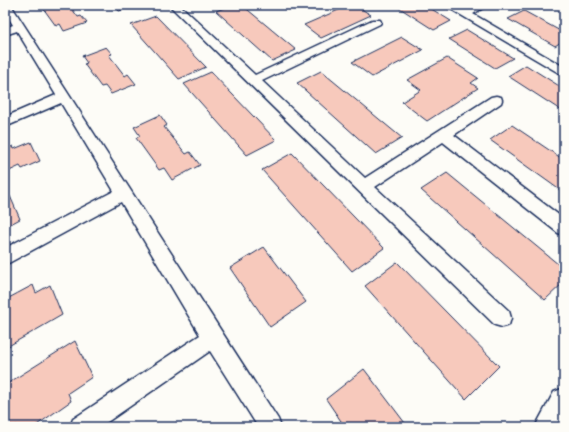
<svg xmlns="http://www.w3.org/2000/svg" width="569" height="432" viewBox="0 0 569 432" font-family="Itim,sans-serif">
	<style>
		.building { fill: #f7c9bc; stroke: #1b2f5e }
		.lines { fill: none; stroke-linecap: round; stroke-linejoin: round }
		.minor-casing { stroke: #1b2f5e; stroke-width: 3 }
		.secondary-casing { stroke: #1b2f5e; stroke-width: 3 }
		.minor { fill: #fdfcf7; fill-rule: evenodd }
		.secondary { fill: #fdfcf7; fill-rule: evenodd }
	</style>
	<rect width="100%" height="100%" fill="#fdfcf7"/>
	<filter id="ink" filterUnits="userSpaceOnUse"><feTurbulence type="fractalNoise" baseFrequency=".025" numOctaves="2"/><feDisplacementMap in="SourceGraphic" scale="8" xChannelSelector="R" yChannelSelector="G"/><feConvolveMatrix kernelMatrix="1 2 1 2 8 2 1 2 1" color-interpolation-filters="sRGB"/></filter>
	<g filter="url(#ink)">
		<!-- building -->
		<g class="building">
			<polygon points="45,5 69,5 78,17 81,16 87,23 64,31 60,24 56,26 43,8 46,7"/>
			<polygon points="114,5 137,5 119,11"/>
			<polygon points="232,5 242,5 296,50 272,61 216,11"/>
			<polygon points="350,5 355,5 371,15 321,38 304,25"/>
			<polygon points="395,5 425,5 451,21 434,30"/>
			<polygon points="524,11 564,33 564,40 555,46 508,19"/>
			<polygon points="156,16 206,67 179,79 131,25"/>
			<polygon points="467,30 513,58 495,68 449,39"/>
			<polygon points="402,37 423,50 372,77 352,62"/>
			<polygon points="106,47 112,54 109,55 125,76 128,74 136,84 111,94 105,86 101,87 84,64 87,63 82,56"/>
			<polygon points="447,58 478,78 471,83 478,88 427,121 402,102 421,90 407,80"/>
			<polygon points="526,65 564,89 564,110 562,111 508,76"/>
			<polygon points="321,71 402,138 376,154 297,83"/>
			<polygon points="211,72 276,140 247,155 184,84"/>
			<polygon points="160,115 167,125 164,127 186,154 190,152 200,165 172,180 164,168 159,170 136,138 140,136 134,127"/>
			<polygon points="512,125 564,160 564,193 490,140"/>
			<polygon points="31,142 40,161 22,169 20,166 5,173 5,150 13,146 14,149"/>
			<polygon points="292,153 384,248 352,271 262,170"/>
			<polygon points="447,173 564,269 564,282 545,300 421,190"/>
			<polygon points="10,196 20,219 5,227 5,199"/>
			<polygon points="264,247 306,302 270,327 230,268"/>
			<polygon points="397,262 499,366 466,399 365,286"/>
			<polygon points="33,285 36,293 50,285 62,315 5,348 5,300"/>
			<polygon points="75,341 92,377 68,393 71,401 34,427 18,427 17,425 14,427 5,427 5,385"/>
			<polygon points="364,369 408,427 345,427 326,399"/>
		</g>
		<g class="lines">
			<defs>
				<g id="minor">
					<polygon points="5,5 11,5 278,419 281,427 258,427 210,351 100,427 70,427 73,419 200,335 121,202 5,265 5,248 114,191 61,103 5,127 5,117 56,95 17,31 5,35 5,28 13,25 5,12"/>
					<polygon points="169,5 180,5 255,75 372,20 380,20 381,22 380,24 262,81 365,178 491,97 496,96 501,97 502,100 501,103 454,135 564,219 564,235 558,233 443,142 375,187 509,311 511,318 509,325 502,327 495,325"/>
					<polygon points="444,5 457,5 465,10 475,5 488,5 473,14 564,67 564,76"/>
				</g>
				<polygon id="secondary" points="564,388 564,427 535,427 554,392"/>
			</defs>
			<!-- minor casing -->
			<use href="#minor" class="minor-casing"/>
			<!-- secondary casing -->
			<use href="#secondary" class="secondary-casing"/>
			<!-- minor -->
			<use href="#minor" class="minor"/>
			<!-- secondary -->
			<use href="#secondary" class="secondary"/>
		</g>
	</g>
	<!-- margin -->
	<rect width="569" height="432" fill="none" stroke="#fdfcf7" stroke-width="20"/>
	<rect x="10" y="10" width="549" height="412" fill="none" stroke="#1b2f5e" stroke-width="1.5" filter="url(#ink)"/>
</svg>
